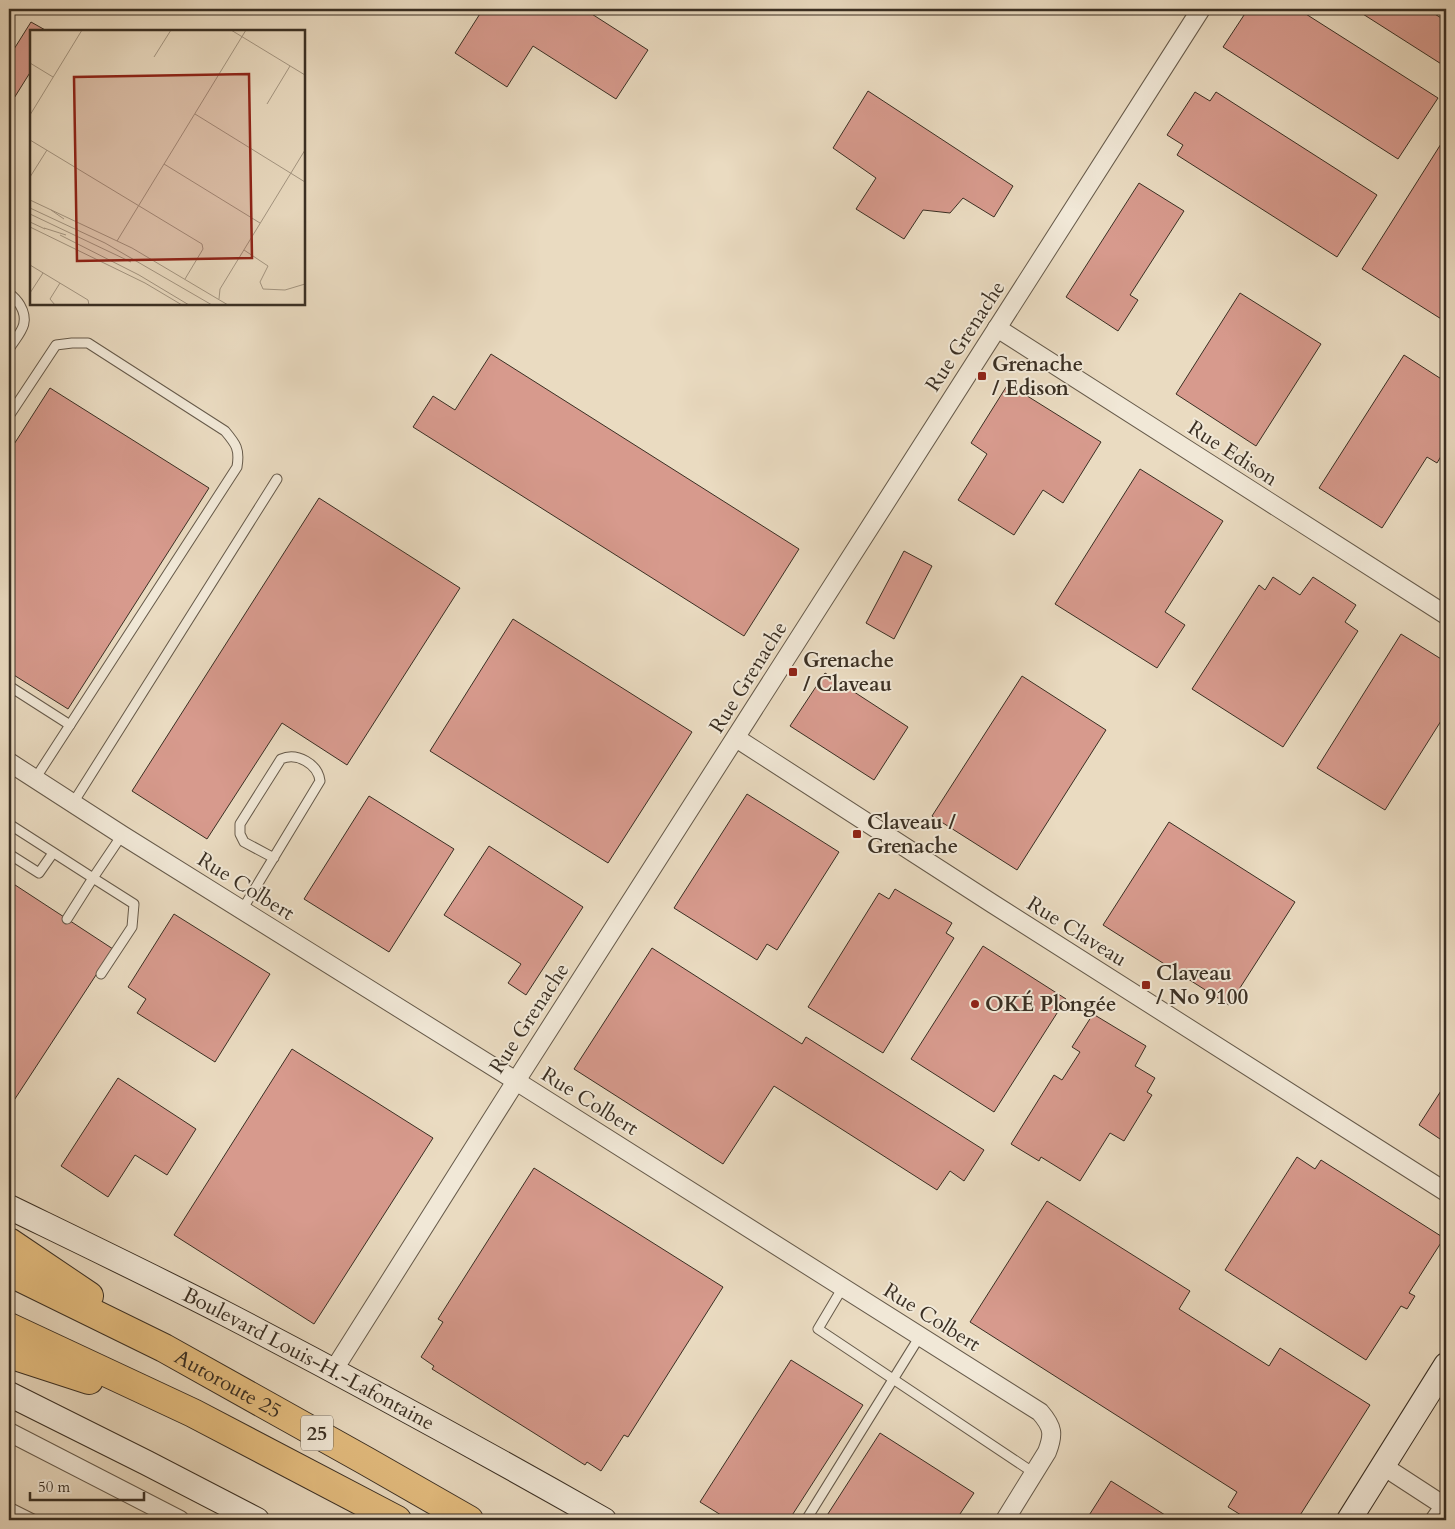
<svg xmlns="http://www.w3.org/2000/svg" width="1455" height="1529" viewBox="0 0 1455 1529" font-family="Cardo,serif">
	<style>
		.building { fill: #d79a8d; stroke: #3a2f23 }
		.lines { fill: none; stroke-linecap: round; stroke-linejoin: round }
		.lane-casing { stroke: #665a4a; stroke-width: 11 }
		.street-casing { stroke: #665a4a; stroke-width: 20 }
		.secondary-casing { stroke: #3a2f23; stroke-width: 26 }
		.highway-casing { stroke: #3a2f23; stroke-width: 30 }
		.lane { stroke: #f1e8d7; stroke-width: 9 }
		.street { stroke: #f1e8d7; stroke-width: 18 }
		.secondary { stroke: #f1e8d7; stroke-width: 24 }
		.highway { stroke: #e5be80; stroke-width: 28 }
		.poi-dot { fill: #8f2418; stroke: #f1e8d7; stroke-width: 2 }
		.labels { text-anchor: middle; stroke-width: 4; stroke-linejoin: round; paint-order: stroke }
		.shield { fill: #f1e8d7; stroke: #716659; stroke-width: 1 }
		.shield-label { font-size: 20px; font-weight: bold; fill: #3a2f23 }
		.street-label { font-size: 21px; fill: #3a2f23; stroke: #f1e8d7 }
		.poi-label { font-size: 21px; font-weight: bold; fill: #3a2f23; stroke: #f1e8d7; text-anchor: start }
		.inset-road { fill: none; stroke: #a49682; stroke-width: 1 }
		.view { fill: #8f2418; fill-opacity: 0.15; stroke: #8f2418; stroke-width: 2.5 }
		.inset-edge { fill: none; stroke: #3a2f23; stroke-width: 2.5 }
	</style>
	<rect width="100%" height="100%" fill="#eadbc1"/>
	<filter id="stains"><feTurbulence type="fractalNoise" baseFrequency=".004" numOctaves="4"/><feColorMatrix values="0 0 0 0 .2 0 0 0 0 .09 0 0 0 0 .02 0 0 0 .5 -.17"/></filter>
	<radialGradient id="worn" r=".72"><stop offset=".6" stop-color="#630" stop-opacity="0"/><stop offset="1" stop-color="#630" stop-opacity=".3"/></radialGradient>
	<!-- building -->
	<g class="building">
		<polygon points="483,9 584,9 648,50 616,99 533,46 507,87 455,53"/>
		<polygon points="1248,9 1257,9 1266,14 1269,9 1298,9 1438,98 1398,159 1223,47"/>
		<polygon points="1355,9 1432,9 1430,11 1446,21 1446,67"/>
		<polygon points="31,22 47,31 31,31 31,71 11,103 9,101 9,57"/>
		<polygon points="868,91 1013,186 994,217 963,198 950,213 923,210 904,239 856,209 876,178 833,148"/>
		<polygon points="1195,92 1210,101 1216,92 1377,195 1337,257 1177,155 1183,145 1167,135"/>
		<polygon points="1446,136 1446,322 1362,269"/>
		<polygon points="1139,183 1184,211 1130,295 1138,300 1118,331 1066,297"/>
		<polygon points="1240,293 1321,344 1256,446 1176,394"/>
		<polygon points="491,354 799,549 744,636 413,427 433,396 455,410"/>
		<polygon points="1404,355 1446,382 1446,448 1437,463 1427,457 1382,528 1319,488"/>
		<polygon points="1008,384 1101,442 1063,503 1043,490 1014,535 958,500 987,454 971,443"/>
		<polygon points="50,388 209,488 68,709 9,672 9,452"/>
		<polygon points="1140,469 1223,521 1165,612 1185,625 1157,668 1055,604"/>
		<polygon points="319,498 460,588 347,765 282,723 207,839 132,791"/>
		<polygon points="904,551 932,566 894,639 866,623"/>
		<polygon points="1273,577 1300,595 1313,577 1356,605 1345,622 1358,631 1283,747 1192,689 1259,585 1265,590"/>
		<polygon points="513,619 692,732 608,863 430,751"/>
		<polygon points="1401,634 1446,662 1446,713 1385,810 1317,768"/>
		<polygon points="825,673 908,727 874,780 790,726"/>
		<polygon points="1022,676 1106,730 1017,870 932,816"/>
		<polygon points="747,794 839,852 777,950 767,944 757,960 674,908"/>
		<polygon points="369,796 454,849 389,952 304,899"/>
		<polygon points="1169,822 1295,902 1229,1005 1103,925"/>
		<polygon points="489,846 583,907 526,995 508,983 521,964 444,915"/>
		<polygon points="9,881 113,949 9,1108"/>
		<polygon points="895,889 952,923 946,933 954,938 883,1053 808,1007 879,893 889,899"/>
		<polygon points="174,914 270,974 215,1062 137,1013 146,999 128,987"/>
		<polygon points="983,946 1066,999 994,1112 911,1059"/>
		<polygon points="652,948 802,1044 806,1037 984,1150 964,1181 950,1171 937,1190 774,1086 723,1164 574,1069"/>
		<polygon points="1093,1014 1146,1046 1135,1066 1155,1078 1147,1092 1152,1095 1124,1141 1110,1133 1080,1181 1041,1157 1039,1161 1011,1144 1054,1075 1062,1080 1080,1052 1072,1047"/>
		<polygon points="292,1049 433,1138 314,1324 174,1235"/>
		<polygon points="118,1078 196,1129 167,1175 135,1155 108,1197 61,1166"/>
		<polygon points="1446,1083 1446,1143 1419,1125"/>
		<polygon points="1297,1157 1315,1169 1321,1160 1444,1238 1409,1293 1415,1296 1407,1309 1401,1306 1366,1360 1225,1270"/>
		<polygon points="534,1168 723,1287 628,1437 624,1435 601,1471 587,1462 585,1465 432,1369 434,1366 421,1357 443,1322 438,1319"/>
		<polygon points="1047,1201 1190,1291 1179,1309 1269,1366 1280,1348 1370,1405 1297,1520 1249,1520 1228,1507 1237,1492 970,1322"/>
		<polygon points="791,1360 863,1405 789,1520 729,1520 700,1502"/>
		<polygon points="880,1433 974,1493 956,1520 824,1520"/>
		<polygon points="1111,1481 1173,1520 1086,1520"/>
	</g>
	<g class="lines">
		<defs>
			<g id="lane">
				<path d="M9,293c5,4 8,7 11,12 11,19 -1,28 -11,44"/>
				<path d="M9,416l47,-71 16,-2h16l137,88c11,13 15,18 12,36l-202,312"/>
				<polyline points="9,686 70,725"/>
				<polyline points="73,803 277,479"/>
				<polyline points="9,824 93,878 122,835"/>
				<polyline points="9,854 39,873 53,853"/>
				<path d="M242,910l78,-129c-2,-17 -23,-29 -39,-22l-41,65v10l4,8 30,16"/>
				<polyline points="67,919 93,878 134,904 132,927 101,974"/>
				<polyline points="843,1287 818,1329 1034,1473"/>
				<polyline points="9,1507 35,1520"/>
				<polyline points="806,1520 920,1336"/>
				<polyline points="1429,1520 1441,1503"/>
			</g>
			<g id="street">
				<polyline points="997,328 1446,615"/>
				<polyline points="736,738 993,904 1446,1192"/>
				<path d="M9,762l113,73 394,246 524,331c13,15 14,22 7,40l-42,68"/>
				<polyline points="333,1371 516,1081 1201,9"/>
				<polyline points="9,1432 180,1520"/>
				<polyline points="1383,1466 1446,1507"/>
			</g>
			<g id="secondary">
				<path id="s1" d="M9,1207c72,35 145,70 217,107 127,66 253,135 378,206"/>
				<polyline points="9,1394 147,1463 257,1520"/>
				<polyline points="1349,1520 1446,1365"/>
			</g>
			<g id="highway">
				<polyline points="9,1242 89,1296"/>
				<path id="s2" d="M9,1272l155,76 202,113 103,59"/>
				<polyline points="9,1327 193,1413 397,1520"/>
				<polyline points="9,1354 89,1380"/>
			</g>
		</defs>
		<!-- lane casing -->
		<use href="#lane" class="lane-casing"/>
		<!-- street casing -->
		<use href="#street" class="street-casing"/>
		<!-- secondary casing -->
		<use href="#secondary" class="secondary-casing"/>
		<!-- highway casing -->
		<use href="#highway" class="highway-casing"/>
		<!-- lane -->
		<use href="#lane" class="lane"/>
		<!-- street -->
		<use href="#street" class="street"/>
		<!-- secondary -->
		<use href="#secondary" class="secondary"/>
		<!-- highway -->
		<use href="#highway" class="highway"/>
	</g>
	<!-- markers -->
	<g class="poi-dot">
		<rect x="977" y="371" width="10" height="10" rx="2.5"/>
		<rect x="788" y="667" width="10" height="10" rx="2.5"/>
		<rect x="852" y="829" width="10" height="10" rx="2.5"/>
		<rect x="1141" y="980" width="10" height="10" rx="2.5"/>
		<circle cx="975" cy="1004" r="5"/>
	</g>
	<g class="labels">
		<!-- shield labels -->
		<rect class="shield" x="301" y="1415.5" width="32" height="35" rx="4"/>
		<g class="shield-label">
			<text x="317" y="1440">25</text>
		</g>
		<!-- street labels -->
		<g class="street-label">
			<text transform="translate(965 336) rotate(-57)" y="7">Rue Grenache</text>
			<text transform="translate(1233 453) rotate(33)" y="7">Rue Edison</text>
			<text transform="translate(748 677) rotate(-58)" y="7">Rue Grenache</text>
			<text transform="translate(246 886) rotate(32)" y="7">Rue Colbert</text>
			<text transform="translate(1077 931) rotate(32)" y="7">Rue Claveau</text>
			<text transform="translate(529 1018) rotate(-57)" y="7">Rue Grenache</text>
			<text transform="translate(590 1101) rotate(32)" y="7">Rue Colbert</text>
			<text transform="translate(932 1317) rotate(32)" y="7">Rue Colbert</text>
			<text dy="7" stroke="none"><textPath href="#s1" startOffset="336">Boulevard Louis-H.-Lafontaine</textPath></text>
			<text dy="7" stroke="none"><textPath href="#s2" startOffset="246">Autoroute 25</textPath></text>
		</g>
		<!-- poi labels -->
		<g class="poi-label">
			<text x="992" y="371">Grenache<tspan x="992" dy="24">/ Edison</tspan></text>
			<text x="803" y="667">Grenache<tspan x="803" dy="24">/ Claveau</tspan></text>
			<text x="867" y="829">Claveau /<tspan x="867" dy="24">Grenache</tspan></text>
			<text x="1156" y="980">Claveau<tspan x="1156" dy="24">/ No 9100</tspan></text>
			<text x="985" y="1011">OKÉ Plongée</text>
		</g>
	</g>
	<!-- overview -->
	<g transform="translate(30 30)">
		<rect width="275" height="275" fill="#eadbc1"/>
		<path class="inset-road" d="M201,0l74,45M124,27l17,-27M0,33l23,14M237,74l23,-38M165,84l110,68M0,85l52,-85M0,110l172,104 1,5 -18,30M134,134l96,59M0,147l17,-27M0,170l102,48 96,57M0,178l75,35 107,62M21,180l13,9M0,184l101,48M0,192l15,7M0,197l115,56 37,22M14,198l22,7M30,205l79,40 50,30M87,211l129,-211M214,220l24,16 -8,16 3,7 22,1 20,-6M0,235l58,35 1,5M0,263l13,-20M189,269l1,-10 85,-139M25,275l-5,-6 10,-16"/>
		<path class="view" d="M219,44l3,184 -175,3 -3,-184z"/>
		<rect width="275" height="275" class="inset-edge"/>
	</g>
	<!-- margin -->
	<rect width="1455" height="1529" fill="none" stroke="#eadbc1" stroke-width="30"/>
	<rect x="10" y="10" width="1435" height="1509" fill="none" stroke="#3a2f23" stroke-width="2.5"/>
	<rect x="15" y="15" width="1425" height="1499" fill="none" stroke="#3a2f23"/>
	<!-- scale -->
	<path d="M30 1492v8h114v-8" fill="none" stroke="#3a2f23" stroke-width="2.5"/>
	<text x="38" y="1492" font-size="15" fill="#3a2f23" stroke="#f1e8d7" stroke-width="4" paint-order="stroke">50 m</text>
	<rect width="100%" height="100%" filter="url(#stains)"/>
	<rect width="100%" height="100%" fill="url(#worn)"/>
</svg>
